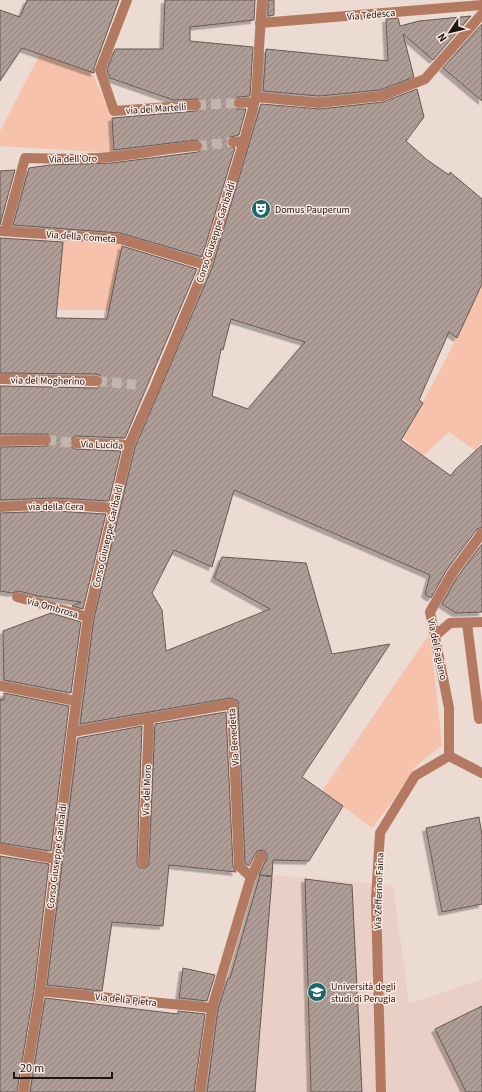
<svg xmlns="http://www.w3.org/2000/svg" width="482" height="1092" viewBox="0 0 482 1092" font-family="'Source Sans 3',sans-serif">
	<style>
		.built { fill: #e9cfc5 }
		.green { fill: #f7c2ab }
		.building { fill: url(#building-hatch); stroke: #675852; fill-rule: evenodd; filter: url(#shadow) }
		.lines { fill: none; stroke-linecap: round; stroke-linejoin: round }
		.minor-tunnel { stroke: #c3b4ad; stroke-width: 10; stroke-dasharray: 10 5; stroke-linecap: butt }
		.minor { stroke: #b37a61; stroke-width: 10 }
		.labels { text-anchor: middle; stroke-width: 3; stroke-linejoin: round; paint-order: stroke }
		.street-label { font-size: 10px; fill: #1e1815; stroke: #fae8e0 }
		.poi-label { font-size: 10px; fill: #1e1815; stroke: #fae8e0; text-anchor: start }
	</style>
	<defs>
		<pattern id="building-hatch" width="6" height="6" patternUnits="userSpaceOnUse"><rect width="6" height="6" fill="#af9e97"/><path d="M-1 1l2-2M0 6l6-6M5 7l2-2" fill="none" stroke="#8e807a"/></pattern>
		<filter id="shadow"><feDropShadow dx="-3.5" dy="3.5" stdDeviation="0" flood-color="#0004"/></filter>
	</defs>
	<rect width="100%" height="100%" fill="#ecdbd3"/>
	<!-- built -->
	<polygon class="built" points="260,874 393,885 409,1004 482,979 482,1092 210,1092"/>
	<!-- green -->
	<g class="green">
		<polygon points="40,54 92,72 112,118 114,153 0,146 0,131"/>
		<polygon points="63,239 123,242 109,310 54,310 58,290"/>
		<path d="M482,284v157l-6,10 -27,-19 -26,24 -21,-19c30,-49 56,-100 80,-153z"/>
		<polygon points="430,633 442,745 415,767 394,799 372,828 322,791"/>
	</g>
	<!-- building -->
	<g class="building">
		<polygon points="27,0 119,0 94,68 94,73 22,48 0,81 0,10 20,17"/>
		<polygon points="165,0 255,0 254,20 190,27 190,41 253,47 250,96 238,97 233,100 233,104 236,109 246,109 239,135 230,137 227,140 228,146 235,148 202,257 120,233 13,225 29,168 50,165 112,163 198,152 203,149 203,143 196,140 114,150 112,118 196,111 202,107 202,102 198,99 173,100 110,78 107,70 115,49 163,49"/>
		<polygon points="268,0 274,0 274,15 268,16"/>
		<polygon points="471,16 433,60 403,34 414,77 380,90 319,96 263,91 266,49 388,61 386,19 398,18 400,26 419,21"/>
		<polygon points="482,24 482,101 443,68"/>
		<path d="M417,89l7,28 -18,24 20,18 23,16 1,-3 32,27v85l-25,54 -8,-6 -30,68 4,3 -22,37 50,36 5,-7 26,-24v82l-5,2 -31,42 -15,27 -6,-4 5,-19 -196,-85 -22,77 -38,-17 -22,43 10,17 4,41 104,-42 -56,-31 8,-21 84,6 26,91 58,-10 -88,133 41,29 -34,55 -36,-1 -1,16 -13,-1 8,-17v-3l-3,-5 -7,1 -8,15 -4,-3 -7,-162 -7,-3 -151,26 14,-106 41,-171 77,-179 49,-164 59,5 63,-7zM231,319l74,23 -57,67 -36,-13 9,-47 2,1z"/>
		<polygon points="15,170 0,225 0,171"/>
		<polygon points="0,238 63,242 56,318 107,319 122,246 197,269 125,438 76,436 70,440 70,446 75,449 121,451 109,501 55,498 0,500 0,447 46,446 50,445 52,440 51,436 46,434 0,434 0,386 97,388 102,385 103,381 101,376 97,374 0,373"/>
		<polygon points="55,511 106,514 83,609 72,606 81,602 38,596 19,591 12,593 0,591 0,513"/>
		<polygon points="482,544 482,612 456,613 442,604 456,579"/>
		<polygon points="51,613 81,622 71,693 4,680 3,631"/>
		<polygon points="4,693 69,706 51,851 0,843 0,699 4,700"/>
		<polygon points="226,712 233,866 236,872 169,865 163,926 112,922 102,991 47,985 78,738 142,726 137,862 139,867 143,868 148,866 149,862 155,724"/>
		<polygon points="479,817 482,835 482,904 442,912 426,828"/>
		<polygon points="0,856 49,864 34,990 17,1092 0,1092"/>
		<polygon points="260,875 272,877 255,1092 207,1092 218,1009 228,978 230,978"/>
		<polygon points="305,879 352,885 362,1092 311,1092"/>
		<polygon points="183,968 215,975 207,1001 179,998"/>
		<polygon points="45,998 178,1014 178,1011 205,1014 194,1092 30,1092"/>
		<polygon points="482,1006 482,1092 466,1092 435,1029"/>
	</g>
	<g class="lines">
		<!-- minor-tunnel -->
		<g class="minor-tunnel">
			<polyline points="196,105 239,103"/>
			<polyline points="197,146 233,142"/>
			<polyline points="97,381 136,385"/>
			<polyline points="46,440 76,443"/>
		</g>
		<!-- minor -->
		<g class="minor">
			<polyline points="127,0 100,70 114,111 196,105"/>
			<polyline points="260,23 482,5"/>
			<polyline points="256,97 319,103 382,96 425,79 482,14"/>
			<polyline points="239,103 254,102"/>
			<polyline points="233,142 244,141"/>
			<polyline points="0,231 120,239 206,265"/>
			<path d="M5,231l20,-73c28,1 58,2 86,-1 29,-3 57,-9 86,-11"/>
			<polyline points="0,379 97,381"/>
			<polyline points="0,441 46,440"/>
			<polyline points="76,443 129,445"/>
			<polyline points="0,507 55,504 113,508"/>
			<polyline points="17,597 88,617"/>
			<polyline points="467,623 479,719"/>
			<polyline points="435,636 450,623 482,622"/>
			<polyline points="0,686 76,701"/>
			<polyline points="72,732 232,704 239,866 251,877"/>
			<polyline points="449,756 449,708 430,612 451,575 482,533"/>
			<polyline points="0,849 56,859"/>
			<polyline points="143,862 149,719"/>
			<polyline points="40,991 212,1008"/>
			<polyline points="23,1092 40,991 72,732 88,617 129,445 155,387 206,265 244,141 256,97 262,0"/>
			<polyline points="200,1092 212,1008 251,877 261,856"/>
			<polyline points="381,1092 376,899 380,833 415,776 449,756 482,773"/>
		</g>
	</g>
	<!-- icons -->
	<defs>
		<symbol id="theatre-disc" viewBox="-11 -11 22 22"><circle r="9.5" fill="#196767" stroke="#fae8e0"/><path d="M-5-5.5Q0-4 5-5.5V0Q5 5 0 6Q-5 5-5 0ZM-3.3-2.5H-1v1.5H-3.3ZM1-2.5H3.3v1.5H1ZM-2.8 1Q0 5.5 2.8 1Z" fill="#fff"/></symbol>
		<symbol id="university-disc" viewBox="-11 -11 22 22"><circle r="9.5" fill="#196767" stroke="#fae8e0"/><path d="M0-5L7-2L0 1L-7-2ZM-4 1L0 2.5L4 1V4Q0 6-4 4Z" fill="#fff"/></symbol>
	</defs>
	<g fill-rule="evenodd">
		<use href="#theatre-disc" x="250" y="198" width="22" height="22"/>
		<use href="#university-disc" x="306" y="981" width="22" height="22"/>
	</g>
	<g class="labels">
		<!-- street labels -->
		<g class="street-label">
			<text transform="translate(371 14) rotate(-5)" y="4">Via Tedesca</text>
			<text transform="translate(156 108) rotate(-4)" y="4">via dei Martelli</text>
			<text transform="translate(73 158) rotate(-1)" y="4">Via dell'Oro</text>
			<text transform="translate(215 232) rotate(-72)" y="4">Corso Giuseppe Garibaldi</text>
			<text transform="translate(81 236) rotate(4)" y="4">Via della Cometa</text>
			<text transform="translate(48 380) rotate(1)" y="4">via del Mogherino</text>
			<text transform="translate(102 444) rotate(2)" y="4">Via Lucida</text>
			<text x="56" y="510">via della Cera</text>
			<text transform="translate(107 536) rotate(-77)" y="4">Corso Giuseppe Garibaldi</text>
			<text transform="translate(53 607) rotate(16)" y="4">via Ombrosa</text>
			<text transform="translate(438 649) rotate(78)" y="4">Via del Fagiano</text>
			<text transform="translate(233 737) rotate(-94)" y="4">Via Benedetta</text>
			<text transform="translate(146 790) rotate(-88)" y="4">Via del Moro</text>
			<text transform="translate(56 856) rotate(-83)" y="4">Corso Giuseppe Garibaldi</text>
			<text transform="translate(378 891) rotate(-88)" y="4">Via Zefferino Faina</text>
			<text transform="translate(126 999) rotate(6)" y="4">Via della Pietra</text>
		</g>
		<!-- poi labels -->
		<g class="poi-label">
			<text x="275" y="213">Domus Pauperum</text>
			<text x="331" y="990">Università degli<tspan x="331" dy="12">studi di Perugia</tspan></text>
		</g>
	</g>
	<!-- north arrow -->
	<g transform="translate(450 32) rotate(235)" stroke="#fae8e0" stroke-width="3" paint-order="stroke">
	<path d="M0-3L7 15L0 10L-7 15Z" fill="#1e1815"/>
	<text y="-6" font-size="11" font-weight="bold" text-anchor="middle" fill="#1e1815">N</text>
	</g>
	<!-- scale -->
	<path d="M14 1072v6h98v-6" fill="none" stroke="#1e1815" stroke-width="2"/>
	<text x="20" y="1072" font-size="12" fill="#1e1815" stroke="#fae8e0" stroke-width="3" paint-order="stroke">20 m</text>
</svg>
